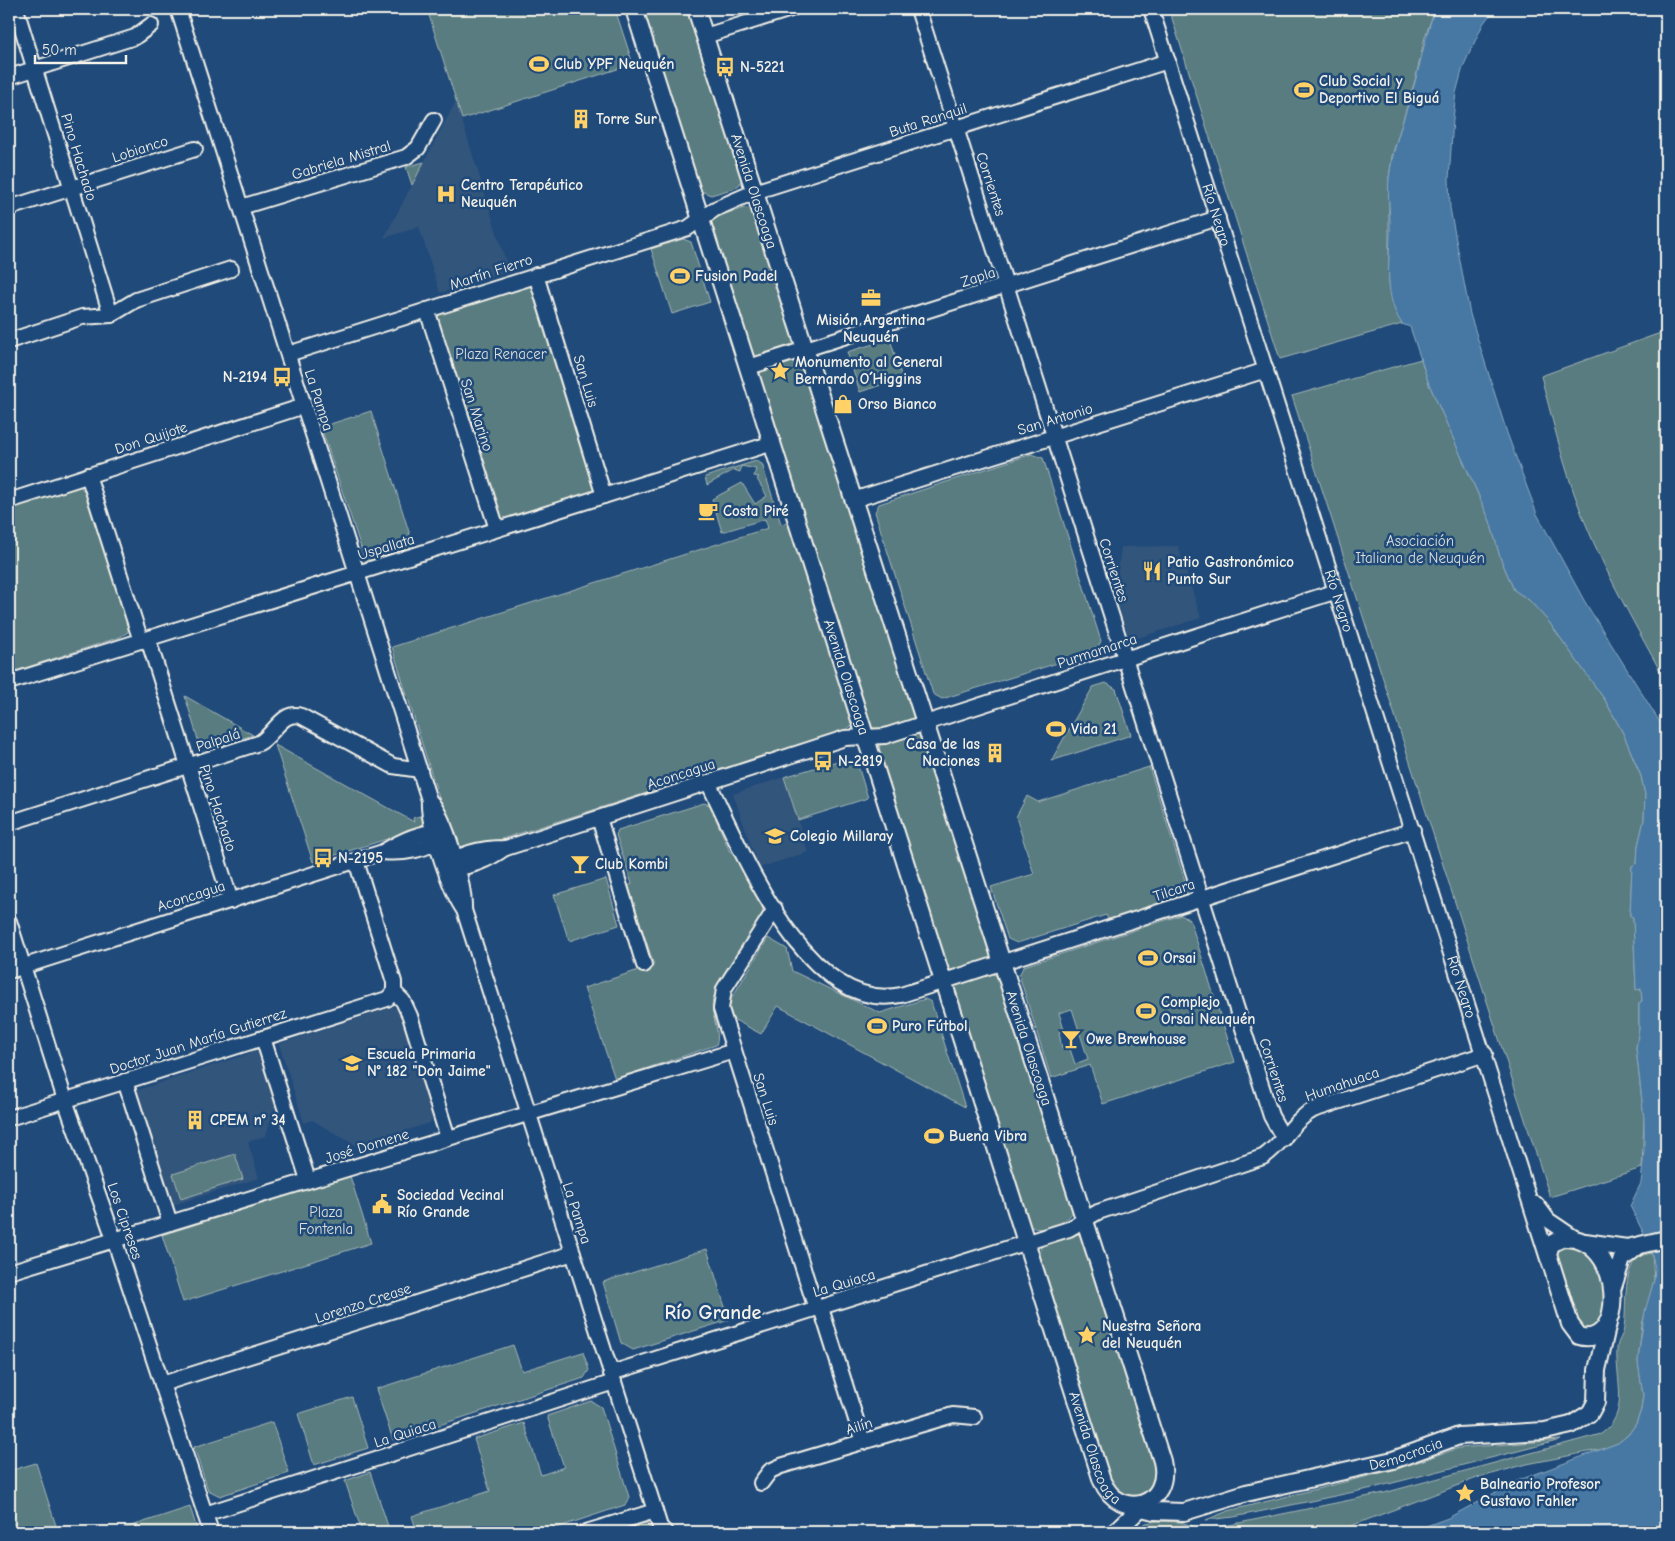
<svg xmlns="http://www.w3.org/2000/svg" width="1675" height="1541" viewBox="0 0 1675 1541" font-family="'Comic Neue',sans-serif">
	<style>
		.built { fill: #32547c }
		.green { fill: #587b80; stroke: #a6b6b4; fill-rule: evenodd }
		.water { fill: #4678a3; stroke: #8ca8bf }
		.lines { fill: none; stroke-linecap: round; stroke-linejoin: round }
		.minor-casing { stroke: #f4f1e8; stroke-width: 18 }
		.major-casing { stroke: #f4f1e8; stroke-width: 20 }
		.minor { stroke: #1f4a7a; stroke-width: 14 }
		.major { stroke: #1f4a7a; stroke-width: 16 }
		.labels { text-anchor: middle; stroke-width: 5; stroke-linejoin: round; paint-order: stroke }
		.poi-label { font-size: 15px; font-weight: bold; fill: #f4f1e8; stroke: #1f4a7a; text-anchor: start }
		.street-label { font-size: 15px; fill: #f4f1e8; stroke: #1f4a7a }
		.park-label { font-size: 15px; fill: #dddfd8; stroke: #1f4a7a }
		.district-label { font-size: 20px; font-weight: bold; fill: #f4f1e8; stroke: #1f4a7a }
	</style>
	<rect width="100%" height="100%" fill="#1f4a7a"/>
	<filter id="ink" filterUnits="userSpaceOnUse"><feTurbulence type="fractalNoise" baseFrequency=".02" numOctaves="2"/><feDisplacementMap in="SourceGraphic" scale="10" xChannelSelector="R" yChannelSelector="G"/><feConvolveMatrix kernelMatrix="1 2 1 2 8 2 1 2 1" color-interpolation-filters="sRGB"/></filter>
	<g filter="url(#ink)">
		<!-- built -->
		<g class="built">
			<polygon points="456,101 509,271 440,293 419,227 384,238"/>
			<polygon points="1178,546 1201,618 1138,638 1127,633 1115,594 1121,547"/>
			<polygon points="784,777 808,852 759,868 733,794"/>
			<polygon points="393,1007 403,1012 435,1114 430,1123 357,1146 312,1120 304,1123 279,1044"/>
			<polygon points="257,1051 263,1055 280,1107 274,1109 266,1136 248,1142 259,1178 170,1206 135,1097 138,1090"/>
		</g>
		<!-- green -->
		<g class="green">
			<polygon points="427,9 615,9 633,64 462,119"/>
			<polygon points="640,9 688,9 742,176 740,184 735,188 711,195 701,191"/>
			<polygon points="1169,9 1435,9 1425,37 1416,77 1392,156 1389,178 1389,282 1395,310 1402,324 1280,359"/>
			<polygon points="424,162 412,185 406,167"/>
			<polygon points="751,207 794,339 793,345 757,356 750,352 710,224 711,219 715,217 744,208"/>
			<polygon points="683,239 691,242 710,302 672,314 651,249"/>
			<polygon points="528,285 535,292 596,491 503,521 499,515 437,318 440,313"/>
			<path d="M1666,331v351c-33,-62 -69,-122 -92,-189 -13,-38 -23,-78 -33,-117z"/>
			<polygon points="890,339 902,378 860,392 847,352"/>
			<polygon points="1421,359 1429,384 1490,521 1500,557 1514,590 1529,600 1549,622 1605,700 1623,733 1641,776 1645,795 1644,820 1638,846 1637,863 1632,866 1630,915 1633,917 1636,989 1641,989 1642,1001 1639,1003 1639,1029 1636,1048 1644,1119 1642,1168 1550,1197 1292,396"/>
			<path d="M791,361h7l5,4 111,346 -1,7 -4,2c-11,4 -30,15 -40,5l-109,-345v-7l3,-3z"/>
			<polygon points="371,411 415,551 366,563 321,427"/>
			<polygon points="1032,454 1043,458 1101,641 1096,651 942,699 933,694 875,512 879,504"/>
			<polygon points="756,461 762,464 781,524 791,521 854,724 845,730 467,850 458,850 453,843 392,647 768,528 765,519 722,532 712,499 742,483 755,504 767,496 757,479 759,477 754,476 756,469 741,466 740,472 734,470 707,485 705,477"/>
			<polygon points="80,486 87,494 128,623 128,632 120,637 9,673 9,508"/>
			<polygon points="1106,683 1116,689 1131,735 1051,761 1093,687"/>
			<polygon points="185,696 253,735 209,749 199,743"/>
			<polygon points="917,733 922,736 991,954 989,960 956,971 946,968 878,752 880,745 884,743"/>
			<polygon points="275,745 414,822 413,818 423,815 422,825 416,830 313,862"/>
			<polygon points="844,759 858,766 868,798 798,820 784,777"/>
			<polygon points="1149,767 1186,884 1187,893 1179,898 1109,921 1106,915 1017,943 1008,939 991,887 1034,874 1016,817 1027,796 1038,802"/>
			<path d="M704,803l6,2 20,47 5,-1 27,53 1,12 -50,82c-4,16 9,35 3,47l-101,34 -31,-91 70,-23 -26,-79 4,-2 -16,-49 2,-5z"/>
			<polygon points="606,879 619,925 569,941 554,895"/>
			<path d="M1181,915l9,5 45,142 -132,42 -13,-39 -39,13 -32,-103 5,-9zM1072,1009l16,50 -13,5 -6,-18 -7,3 -3,-17 5,-2 -5,-17z"/>
			<polygon points="768,938 787,949 792,971 880,1013 925,999 931,1002 965,1107 778,1006 761,1034 733,1019 728,1004"/>
			<path d="M992,973l7,5 74,230c0,15 -35,27 -44,17l-76,-236 6,-6z"/>
			<polygon points="235,1154 243,1179 181,1199 173,1174"/>
			<polygon points="350,1176 371,1243 183,1302 162,1235"/>
			<path d="M1075,1233l7,3 77,234c-8,22 -12,27 -36,26l-17,-18 -66,-222 1,-12z"/>
			<polygon points="1564,1245 1579,1248 1598,1265 1607,1296 1600,1325 1581,1332 1555,1251"/>
			<polygon points="707,1249 729,1320 633,1350 621,1343 603,1282"/>
			<path d="M1652,1253l2,27 -12,45 -4,37 5,33 -2,15 -5,14 -8,11 -10,8 -15,6 -76,15 -50,14 -142,54h-130l5,-3 174,-36 217,-59c30,-21 14,-55 16,-85 0,-8 6,-13 7,-21 3,-18 -2,-58 14,-70 4,-3 9,-4 14,-5z"/>
			<polygon points="513,1345 522,1371 583,1352 589,1370 584,1378 393,1440 376,1389"/>
			<polygon points="352,1397 368,1448 314,1465 298,1414"/>
			<polygon points="591,1401 601,1407 629,1497 625,1505 544,1532 417,1532 412,1516 490,1491 474,1439 524,1423 541,1475 564,1467 547,1416"/>
			<polygon points="272,1422 289,1473 220,1496 208,1490 194,1447"/>
			<polygon points="1561,1440 1373,1488 1234,1517 1206,1520 1228,1511 1397,1469 1459,1448"/>
			<polygon points="36,1463 58,1532 9,1532 9,1471"/>
			<polygon points="370,1472 390,1532 362,1532 345,1481"/>
			<polygon points="190,1507 198,1532 113,1532"/>
			<polygon points="1158,1521 1180,1522 1193,1526 1187,1532 1133,1532 1146,1523"/>
			<polygon points="644,1523 649,1525 651,1532 612,1532"/>
		</g>
		<!-- water -->
		<path class="water" d="M1435,9h59l-11,15 -20,43 -7,26 -3,26 -4,60 1,29 20,106 37,119 30,81 48,88 81,130v793l-14,7h-242l38,-14 69,-37 101,-38 10,-8 8,-11 5,-14 2,-15 -5,-33 2,-18 5,-33 9,-31 1,-12 -5,-22 -20,-40 11,-23 3,-32v-32l-8,-71 3,-19v-26l3,-2 -1,-12 -5,1 -3,-73 -3,-1 2,-50 5,-3 1,-17 6,-26 1,-25 -4,-19 -18,-43 -18,-33 -56,-78 -20,-22 -15,-10 -14,-33 -10,-36 -61,-137 -19,-57 -8,-3c-18,-26 -13,-60 -12,-89 1,-19 -3,-38 -1,-57 4,-33 17,-64 26,-96 7,-25 11,-49 20,-73z"/>
		<g class="lines">
			<defs>
				<g id="minor">
					<polyline points="16,9 111,315"/>
					<path d="M178,9l251,791c-2,23 21,91 35,110"/>
					<polyline points="918,9 1271,1116 1284,1139"/>
					<path id="s1" d="M1151,9l397,1250"/>
					<polyline points="705,36 791,9"/>
					<polyline points="9,77 135,37 151,25"/>
					<polyline points="241,207 406,157 418,148 434,120"/>
					<polyline points="9,208 195,149"/>
					<polyline points="536,275 604,496"/>
					<polyline points="427,310 497,529"/>
					<polyline points="9,341 82,317 111,315 136,300 231,269"/>
					<polyline points="288,354 688,228 715,209 754,192 1168,61"/>
					<polyline points="749,367 1218,218"/>
					<polyline points="88,475 141,641"/>
					<polyline points="853,500 1266,370"/>
					<polyline points="9,501 304,406"/>
					<polyline points="148,639 231,901"/>
					<polyline points="9,682 773,443"/>
					<path d="M708,782c34,68 98,233 193,213l512,-165"/>
					<path d="M429,800c17,16 36,87 35,110l191,601 5,16 5,5"/>
					<polyline points="599,818 644,965"/>
					<path d="M9,823l250,-80c15,-8 23,-33 42,-27l92,50 27,4"/>
					<path d="M383,852c19,2 46,-2 60,-15"/>
					<polyline points="356,861 394,982 394,992"/>
					<path d="M445,867c15,-15 40,-19 61,-19l339,-110 40,-2 452,-145"/>
					<path d="M449,867c18,3 41,-8 56,-19"/>
					<polyline points="775,909 724,989 721,1009 816,1309"/>
					<polyline points="9,921 65,1100 114,1239 211,1532"/>
					<path d="M9,971l374,-119c16,-10 40,-23 59,-19"/>
					<polyline points="394,992 403,1001 410,1016 448,1138"/>
					<polyline points="263,1038 308,1180"/>
					<polyline points="125,1081 170,1223"/>
					<polyline points="9,1118 387,999 394,992"/>
					<polyline points="1536,1204 1548,1220 1576,1239"/>
					<polyline points="9,1272 734,1051"/>
					<polyline points="821,1308 863,1442"/>
					<path d="M611,1373l458,-144 29,-17 165,-55c20,-13 29,-36 50,-47l172,-56"/>
					<polyline points="162,1384 573,1253"/>
					<polyline points="761,1483 770,1471 781,1466 953,1415 974,1417"/>
					<polyline points="205,1514 614,1382"/>
					<polyline points="586,1532 655,1511"/>
				</g>
				<g id="major">
					<path id="s2" d="M634,9l468,1472c19,42 70,24 60,-20l-466,-1452"/>
					<path d="M1563,1238c63,-2 63,113 16,98l-9,-12 -22,-70 3,-10z"/>
					<polyline points="1585,1242 1627,1248 1666,1239"/>
					<polyline points="1613,1287 1622,1259 1638,1246"/>
					<path id="s3" d="M1133,1506l21,5 30,1 62,-19 147,-33 66,-24 86,-5 26,-6 19,-12 6,-11 1,-32 11,-47"/>
					<polyline points="1115,1532 1146,1503"/>
				</g>
			</defs>
			<!-- minor casing -->
			<use href="#minor" class="minor-casing"/>
			<!-- major casing -->
			<use href="#major" class="major-casing"/>
			<!-- minor -->
			<use href="#minor" class="minor"/>
			<!-- major -->
			<use href="#major" class="major"/>
		</g>
	</g>
	<!-- icons -->
	<defs>
		<symbol id="stadium-bare" viewBox="-9 -9 18 18"><path d="M0-5a6.5 5 0 1 0 0 10a6.5 5 0 1 0 0-10ZM-3.5-1.8h7v3.6h-7Z" fill="#ffd166" stroke="#1f4a7a" stroke-width="2.5" paint-order="stroke"/></symbol>
		<symbol id="bus-bare" viewBox="-9 -9 18 18"><path d="M-5-6H5V4H4V6H2V4H-2V6H-4V4H-5ZM-3.5-4V0h7V-4ZM-3.5 1.2v1.5H-2V1.2ZM2 1.2v1.5H3.5V1.2Z" fill="#ffd166" stroke="#1f4a7a" stroke-width="2.5" paint-order="stroke"/></symbol>
		<symbol id="building-bare" viewBox="-9 -9 18 18"><path d="M-4-6H4V6H1V3H-1V6H-4ZM-2.5-4.3h1.7v1.8h-1.7ZM.8-4.3h1.7v1.8H.8ZM-2.5-1h1.7V.8h-1.7ZM.8-1h1.7V.8H.8Z" fill="#ffd166" stroke="#1f4a7a" stroke-width="2.5" paint-order="stroke"/></symbol>
		<symbol id="hospital-bare" viewBox="-9 -9 18 18"><path d="M-5-5h3v3.5h4V-5h3V5h-3V1.5h-4V5h-3Z" fill="#ffd166" stroke="#1f4a7a" stroke-width="2.5" paint-order="stroke"/></symbol>
		<symbol id="office-bare" viewBox="-9 -9 18 18"><path d="M-6-3h4V-5.5h4V-3h4V5H-6ZM-1-4.5V-3h2v-1.5ZM-6 0V1H6V0Z" fill="#ffd166" stroke="#1f4a7a" stroke-width="2.5" paint-order="stroke"/></symbol>
		<symbol id="sight-bare" viewBox="-9 -9 18 18"><path d="M0-6L1.8-2.2L6-1.7L2.9 1.2L3.7 5.4L0 3.3L-3.7 5.4L-2.9 1.2L-6-1.7L-1.8-2.2Z" fill="#ffd166" stroke="#1f4a7a" stroke-width="2.5" paint-order="stroke"/></symbol>
		<symbol id="shop-bare" viewBox="-9 -9 18 18"><path d="M-5-2.5h2.3a2.7 3.5 0 0 1 5.4 0H5L5.5 6h-11ZM-1.5-2.5h3a1.5 2.3 0 0 0-3 0Z" fill="#ffd166" stroke="#1f4a7a" stroke-width="2.5" paint-order="stroke"/></symbol>
		<symbol id="cafe-bare" viewBox="-9 -9 18 18"><path d="M-5.5-4.5H6V0H3Q3 3.5 0 3.5H-2.5Q-5.5 3.5-5.5 0ZM3-3.2v2h1.7v-2ZM-6 4.5H4V6H-6Z" fill="#ffd166" stroke="#1f4a7a" stroke-width="2.5" paint-order="stroke"/></symbol>
		<symbol id="restaurant-bare" viewBox="-9 -9 18 18"><path d="M-5-6h1v4h1v-4h1v4h1v-4h1v5L-1.5 .5V6h-2V.5L-5-1ZM5-6V6H3V1.5H1.5Q1.5-4 5-6Z" fill="#ffd166" stroke="#1f4a7a" stroke-width="2.5" paint-order="stroke"/></symbol>
		<symbol id="school-bare" viewBox="-9 -9 18 18"><path d="M0-5L7-2L0 1L-7-2ZM-4 1L0 2.5L4 1V4Q0 6-4 4Z" fill="#ffd166" stroke="#1f4a7a" stroke-width="2.5" paint-order="stroke"/></symbol>
		<symbol id="bar-bare" viewBox="-9 -9 18 18"><path d="M-6-5H6L.8 .8V4.5H3.5V6h-7V4.5H-.8V.8Z" fill="#ffd166" stroke="#1f4a7a" stroke-width="2.5" paint-order="stroke"/></symbol>
		<symbol id="civic-bare" viewBox="-9 -9 18 18"><path d="M-.6-6.5H3V-4.5H.6V-3L4-1V1h2V6H-6V1h2V-1L-.6-3ZM-1.2 2.5V6h2.4V2.5Z" fill="#ffd166" stroke="#1f4a7a" stroke-width="2.5" paint-order="stroke"/></symbol>
	</defs>
	<g fill-rule="evenodd">
		<use href="#stadium-bare" x="525" y="50" width="28" height="28"/>
		<use href="#bus-bare" x="711" y="53" width="28" height="28"/>
		<use href="#stadium-bare" x="1290" y="76" width="28" height="28"/>
		<use href="#building-bare" x="567" y="105" width="28" height="28"/>
		<use href="#hospital-bare" x="432" y="180" width="28" height="28"/>
		<use href="#stadium-bare" x="666" y="262" width="28" height="28"/>
		<use href="#office-bare" x="857" y="284" width="28" height="28"/>
		<use href="#sight-bare" x="766" y="357" width="28" height="28"/>
		<use href="#bus-bare" x="268" y="363" width="28" height="28"/>
		<use href="#shop-bare" x="829" y="390" width="28" height="28"/>
		<use href="#cafe-bare" x="694" y="497" width="28" height="28"/>
		<use href="#restaurant-bare" x="1138" y="557" width="28" height="28"/>
		<use href="#stadium-bare" x="1042" y="715" width="28" height="28"/>
		<use href="#building-bare" x="981" y="739" width="28" height="28"/>
		<use href="#bus-bare" x="809" y="747" width="28" height="28"/>
		<use href="#school-bare" x="761" y="822" width="28" height="28"/>
		<use href="#bus-bare" x="309" y="844" width="28" height="28"/>
		<use href="#bar-bare" x="566" y="850" width="28" height="28"/>
		<use href="#stadium-bare" x="1134" y="944" width="28" height="28"/>
		<use href="#stadium-bare" x="1132" y="997" width="28" height="28"/>
		<use href="#stadium-bare" x="863" y="1012" width="28" height="28"/>
		<use href="#bar-bare" x="1057" y="1025" width="28" height="28"/>
		<use href="#school-bare" x="338" y="1049" width="28" height="28"/>
		<use href="#building-bare" x="181" y="1106" width="28" height="28"/>
		<use href="#stadium-bare" x="920" y="1122" width="28" height="28"/>
		<use href="#civic-bare" x="368" y="1190" width="28" height="28"/>
		<use href="#sight-bare" x="1073" y="1321" width="28" height="28"/>
		<use href="#sight-bare" x="1451" y="1479" width="28" height="28"/>
	</g>
	<g class="labels">
		<!-- poi labels -->
		<g class="poi-label">
			<text x="554" y="69">Club YPF Neuquén</text>
			<text x="740" y="72">N-5221</text>
			<text x="1319" y="86">Club Social y<tspan x="1319" dy="17">Deportivo El Biguá</tspan></text>
			<text x="596" y="124">Torre Sur</text>
			<text x="461" y="190">Centro Terapéutico<tspan x="461" dy="17">Neuquén</tspan></text>
			<text x="695" y="281">Fusion Padel</text>
			<text x="871" y="325" text-anchor="middle">Misión Argentina<tspan x="871" dy="17">Neuquén</tspan></text>
			<text x="795" y="367">Monumento al General<tspan x="795" dy="17">Bernardo O´Higgins</tspan></text>
			<text x="267" y="382" text-anchor="end">N-2194</text>
			<text x="858" y="409">Orso Bianco</text>
			<text x="723" y="516">Costa Piré</text>
			<text x="1167" y="567">Patio Gastronómico<tspan x="1167" dy="17">Punto Sur</tspan></text>
			<text x="1071" y="734">Vida 21</text>
			<text x="980" y="749" text-anchor="end">Casa de las<tspan x="980" dy="17">Naciones</tspan></text>
			<text x="838" y="766">N-2819</text>
			<text x="790" y="841">Colegio Millaray</text>
			<text x="338" y="863">N-2195</text>
			<text x="595" y="869">Club Kombi</text>
			<text x="1163" y="963">Orsai</text>
			<text x="1161" y="1007">Complejo<tspan x="1161" dy="17">Orsai Neuquén</tspan></text>
			<text x="892" y="1031">Puro Fútbol</text>
			<text x="1086" y="1044">Owe Brewhouse</text>
			<text x="367" y="1059">Escuela Primaria<tspan x="367" dy="17">N° 182 "Don Jaime"</tspan></text>
			<text x="210" y="1125">CPEM n° 34</text>
			<text x="949" y="1141">Buena Vibra</text>
			<text x="397" y="1200">Sociedad Vecinal<tspan x="397" dy="17">Río Grande</tspan></text>
			<text x="1102" y="1331">Nuestra Señora<tspan x="1102" dy="17">del Neuquén</tspan></text>
			<text x="1480" y="1489">Balneario Profesor<tspan x="1480" dy="17">Gustavo Fahler</tspan></text>
		</g>
		<!-- street labels -->
		<g class="street-label">
			<text transform="translate(928 120) rotate(-18)" y="5">Buta Ranquil</text>
			<text transform="translate(140 149) rotate(-18)" y="5">Lobianco</text>
			<text transform="translate(79 157) rotate(73)" y="5">Pino Hachado</text>
			<text transform="translate(341 160) rotate(-17)" y="5">Gabriela Mistral</text>
			<text transform="translate(991 184) rotate(72)" y="5">Corrientes</text>
			<text transform="translate(754 191) rotate(72)" y="5">Avenida Olascoaga</text>
			<text dy="5" stroke="none"><textPath href="#s1" startOffset="216">Río Negro</textPath></text>
			<text transform="translate(491 272) rotate(-18)" y="5">Martín Fierro</text>
			<text transform="translate(978 277) rotate(-18)" y="5">Zapla</text>
			<text transform="translate(586 381) rotate(73)" y="5">San Luis</text>
			<text transform="translate(319 400) rotate(72)" y="5">La Pampa</text>
			<text transform="translate(477 415) rotate(72)" y="5">San Marino</text>
			<text transform="translate(1055 419) rotate(-17)" y="5">San Antonio</text>
			<text transform="translate(151 438) rotate(-18)" y="5">Don Quijote</text>
			<text transform="translate(386 547) rotate(-17)" y="5">Uspallata</text>
			<text transform="translate(1114 570) rotate(72)" y="5">Corrientes</text>
			<text dy="5" stroke="none"><textPath href="#s1" startOffset="621">Río Negro</textPath></text>
			<text transform="translate(1097 651) rotate(-18)" y="5">Purmamarca</text>
			<text dy="5" stroke="none"><textPath href="#s2" startOffset="701">Avenida Olascoaga</textPath></text>
			<text transform="translate(218 740) rotate(-18)" y="5">Palpalá</text>
			<text transform="translate(681 774) rotate(-18)" y="5">Aconcagua</text>
			<text transform="translate(218 808) rotate(72)" y="5">Pino Hachado</text>
			<text transform="translate(1174 890) rotate(-18)" y="5">Tilcara</text>
			<text transform="translate(191 896) rotate(-18)" y="5">Aconcagua</text>
			<text dy="5" stroke="none"><textPath href="#s1" startOffset="1026">Río Negro</textPath></text>
			<text transform="translate(198 1041) rotate(-18)" y="5">Doctor Juan María Gutierrez</text>
			<text transform="translate(1029 1048) rotate(72)" y="5">Avenida Olascoaga</text>
			<text transform="translate(1274 1070) rotate(72)" y="5">Corrientes</text>
			<text transform="translate(1342 1084) rotate(-19)" y="5">Humahuaca</text>
			<text transform="translate(766 1099) rotate(72)" y="5">San Luis</text>
			<text transform="translate(367 1146) rotate(-17)" y="5">José Domene</text>
			<text transform="translate(577 1213) rotate(72)" y="5">La Pampa</text>
			<text transform="translate(125 1221) rotate(71)" y="5">Los Cipreses</text>
			<text transform="translate(844 1283) rotate(-17)" y="5">La Quiaca</text>
			<text transform="translate(363 1303) rotate(-18)" y="5">Lorenzo Crease</text>
			<text transform="translate(859 1426) rotate(-17)" y="5">Ailín</text>
			<text transform="translate(405 1433) rotate(-18)" y="5">La Quiaca</text>
			<text dy="5" stroke="none"><textPath href="#s2" startOffset="1511">Avenida Olascoaga</textPath></text>
			<text dy="5" stroke="none"><textPath href="#s3" startOffset="281">Democracia</textPath></text>
		</g>
		<!-- park labels -->
		<g class="park-label">
			<text x="501" y="359">Plaza Renacer</text>
			<text x="1420" y="546">Asociación<tspan x="1420" dy="17">Italiana de Neuquén</tspan></text>
			<text x="326" y="1217">Plaza<tspan x="326" dy="17">Fontenla</tspan></text>
		</g>
		<!-- district labels -->
		<g class="district-label">
			<text x="713" y="1319">Río Grande</text>
		</g>
	</g>
	<!-- margin -->
	<rect width="1675" height="1541" fill="none" stroke="#1f4a7a" stroke-width="30"/>
	<rect x="15" y="15" width="1645" height="1511" fill="none" stroke="#f4f1e8" stroke-width="2" filter="url(#ink)"/>
	<!-- scale -->
	<path d="M35 55v8h91v-8" fill="none" stroke="#f4f1e8" stroke-width="2.5"/>
	<text x="42" y="55" font-size="15" fill="#f4f1e8" stroke="#1f4a7a" stroke-width="4" paint-order="stroke">50 m</text>
</svg>
